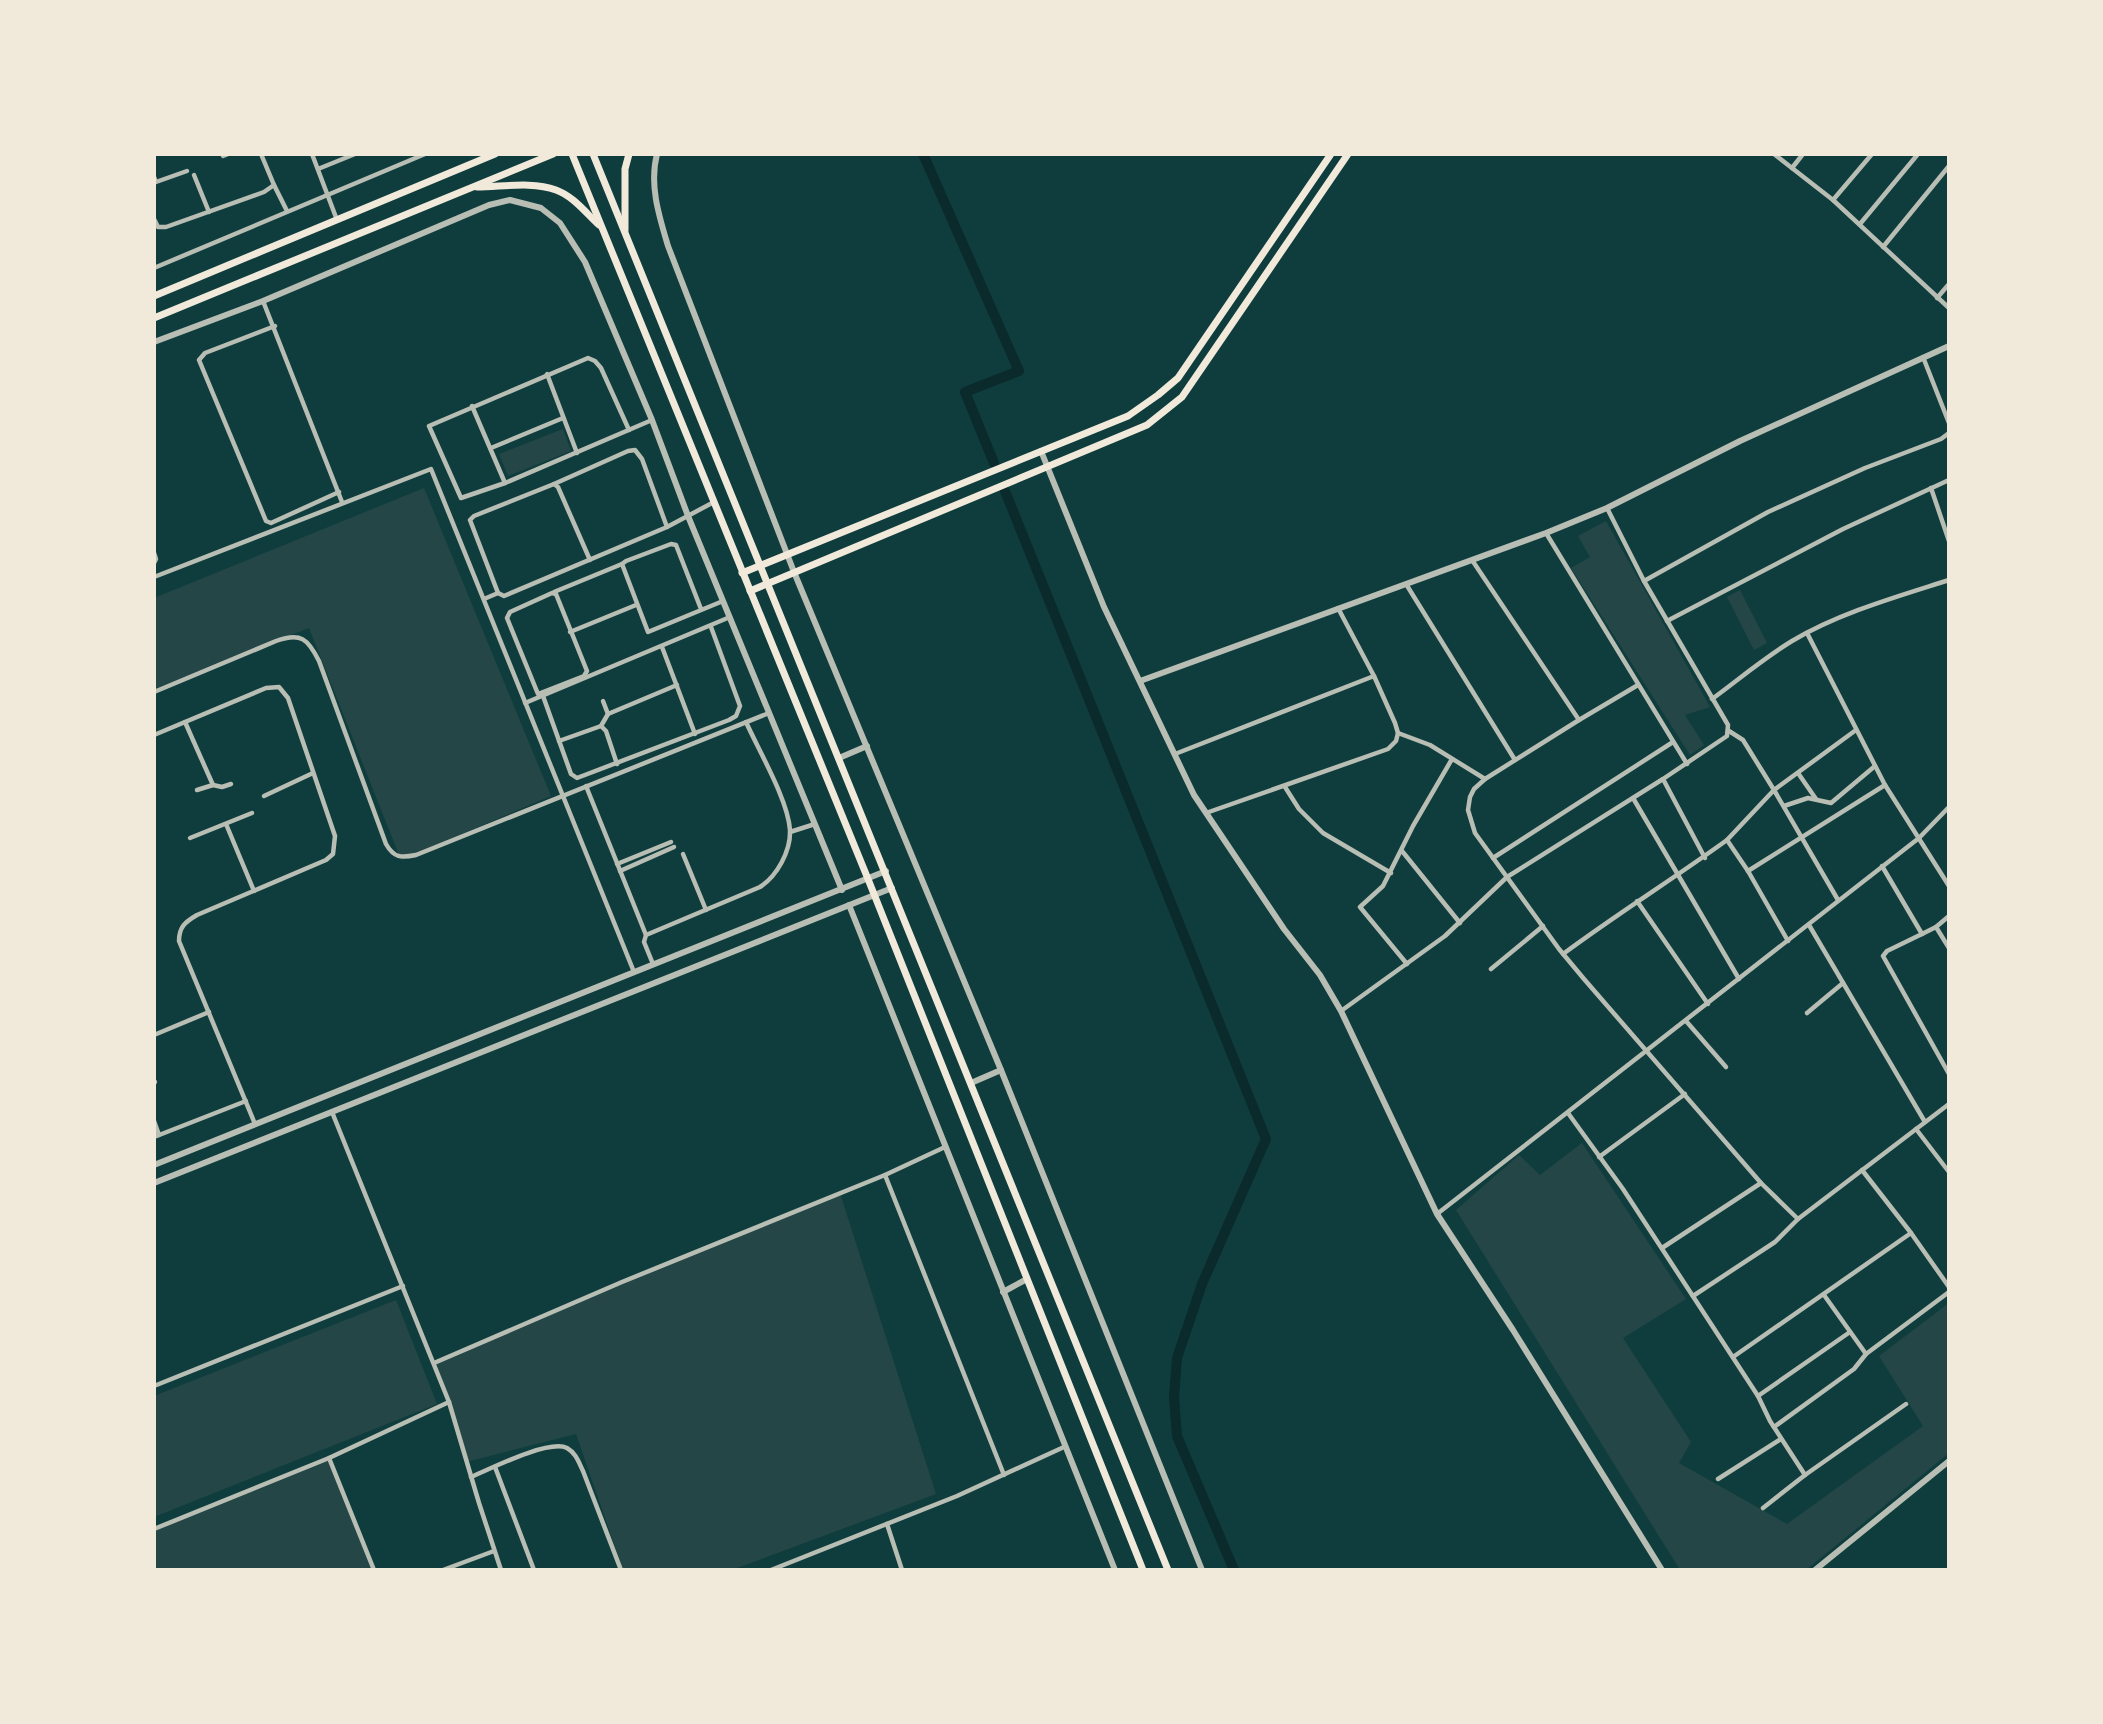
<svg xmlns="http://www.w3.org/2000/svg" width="2103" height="1724" viewBox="0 0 2103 1724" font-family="'Public Sans',sans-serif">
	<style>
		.green { fill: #244646 }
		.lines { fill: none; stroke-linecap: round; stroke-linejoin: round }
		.canal { stroke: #0a2a2b; stroke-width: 10 }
		.minor { stroke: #b8beb3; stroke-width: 4.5 }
		.tertiary { stroke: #b8beb3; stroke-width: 6 }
		.secondary { stroke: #f1e9da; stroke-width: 7 }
	</style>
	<rect width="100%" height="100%" fill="#0f3d3e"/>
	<!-- green -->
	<g class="green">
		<polygon points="563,429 571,451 508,476 499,454"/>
		<polygon points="424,488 551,796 401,860 309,628 154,689 154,598"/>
		<polygon points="1606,521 1710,707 1685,715 1704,745 1690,755 1571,568 1590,557 1578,536"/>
		<polygon points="1740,590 1767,643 1754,650 1727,597"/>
		<polygon points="1582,1143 1686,1299 1623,1338 1691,1442 1679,1463 1787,1524 1923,1426 1879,1356 1949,1303 1949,1453 1806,1570 1680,1570 1456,1210 1519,1155 1540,1175"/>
		<polygon points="840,1193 936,1494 732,1570 623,1570 576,1434 466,1462 434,1363"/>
		<polygon points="396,1300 437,1404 154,1517 154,1396"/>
		<polygon points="329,1458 374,1570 154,1570 154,1531"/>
	</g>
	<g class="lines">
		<!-- canal -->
		<g class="canal">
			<polyline points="923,154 1019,371 965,392 994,463"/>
			<polyline points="1005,491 1266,1139 1202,1284 1177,1358 1174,1397 1177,1436 1234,1570"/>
		</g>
		<!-- minor -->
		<g class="minor">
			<polyline points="312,154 337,220"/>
			<polyline points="1774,154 1833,200 1949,308"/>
			<polyline points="223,156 228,154"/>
			<polyline points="1792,168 1803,154"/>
			<polyline points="318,169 355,154"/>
			<polyline points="194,175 209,212"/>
			<polyline points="154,177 156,182 187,171"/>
			<polyline points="274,185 287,211"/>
			<polyline points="1833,200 1872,154"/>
			<polyline points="154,219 158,227 166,227 264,192 274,185 261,154"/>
			<polyline points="1860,224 1918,154"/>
			<polyline points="1883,247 1949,166"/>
			<polyline points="154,268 425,154"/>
			<polyline points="1937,298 1949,284"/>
			<polyline points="263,301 342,502"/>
			<polyline points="275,326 205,353 199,360 266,521 271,523 339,492"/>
			<polyline points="1923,357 1949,423"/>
			<polyline points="547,374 577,453"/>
			<polyline points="472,406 505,483 652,420"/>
			<polyline points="491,448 563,418"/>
			<polyline points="505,483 461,498 429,426 588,358 595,361 601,368 629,430"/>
			<polyline points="554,484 628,451 635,450 642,459 667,527"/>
			<polyline points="1931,488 1949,541"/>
			<polyline points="1546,533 1687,764"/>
			<polyline points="154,553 156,559 154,563"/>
			<polyline points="590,560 558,487 554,484 474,516 470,520 498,593 504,596 667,527 714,502"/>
			<polyline points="1472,560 1579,720"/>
			<polyline points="154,577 431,469 634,972"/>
			<polyline points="1644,581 1768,512 1865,468 1941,439 1949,433"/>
			<polyline points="1406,584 1515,760"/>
			<polyline points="554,592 622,564"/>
			<polygon points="552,593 556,594 587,671 584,676 538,694 507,618 510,612"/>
			<polyline points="484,599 498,593"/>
			<polyline points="701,609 676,545 671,544 626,561 622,564 648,632 723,601"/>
			<polyline points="1667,621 1843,529 1949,480"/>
			<polyline points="570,632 636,605"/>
			<polyline points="1807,633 1885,785 1949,886"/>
			<polyline points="662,647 695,734"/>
			<polyline points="1638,685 1579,720 1485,779 1474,789 1470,797 1468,810 1475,833 1559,949 1584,979 1761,1183 1798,1219 1949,1104"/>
			<path d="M154,692l122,-51c25,-9 32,-2 43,20l67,183c8,14 15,14 30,11l353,-142"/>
			<polyline points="543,696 571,774 577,778 729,720 736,716 740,706 711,627"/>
			<path d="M1712,699c26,-19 52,-41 80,-58 47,-28 104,-44 157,-61"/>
			<polyline points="603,701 608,714"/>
			<polyline points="525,703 730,617"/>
			<polyline points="185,722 213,785"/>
			<polyline points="601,726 608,714 677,685"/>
			<polyline points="1729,731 1743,740 1774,790 1856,730"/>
			<polyline points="1398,733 1430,745 1485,779"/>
			<path d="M154,735l112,-47 13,-1 9,11 47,138 -2,18 -7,6 -129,55c-12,7 -18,12 -18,26l76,183"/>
			<polyline points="559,741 601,726 606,731 617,764"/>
			<polyline points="1175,754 1374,676"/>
			<polyline points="1798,773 1816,799"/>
			<polyline points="1663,779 1705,858"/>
			<polyline points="586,786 646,935"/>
			<polyline points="1285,787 1299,809 1323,833 1391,873"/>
			<polyline points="197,790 213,785 222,787 231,784"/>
			<polyline points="264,796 313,773"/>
			<polyline points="1633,798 1739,979"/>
			<polyline points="1784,806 1808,798 1831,803 1875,766"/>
			<polyline points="1206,813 1388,749 1396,741 1398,733 1395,723 1374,676 1338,608"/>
			<polyline points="226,824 254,891"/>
			<polyline points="790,832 815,824"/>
			<polyline points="190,838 252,813"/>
			<polyline points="1402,851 1460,923"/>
			<polyline points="683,854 706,910"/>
			<polyline points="1493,858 1673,742"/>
			<polyline points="617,864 671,842"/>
			<polyline points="1882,866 1922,934 1936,927 1949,948"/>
			<polyline points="620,871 674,847"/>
			<polyline points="1748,871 1885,785"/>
			<polyline points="1637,901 1708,1004"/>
			<polyline points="1809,925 1925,1122"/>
			<polyline points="1936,927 1949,916"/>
			<polyline points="1922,934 1887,951 1883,956 1949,1074"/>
			<polyline points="1788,941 1748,871 1727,840 1774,790 1838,900"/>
			<path d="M1563,954c54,-40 110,-75 164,-114"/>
			<path d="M653,964l-9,-22 2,-7 114,-48c17,-11 31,-36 30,-57 -2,-30 -31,-79 -44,-108"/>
			<polyline points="1407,964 1360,907 1383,886 1413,826 1452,759"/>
			<polyline points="1491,969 1543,926"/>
			<polyline points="1341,1011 1445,936 1507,877 1663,779 1727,736 1728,725 1644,581 1607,508"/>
			<polyline points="1807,1013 1843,983"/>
			<polyline points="1686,1021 1726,1067"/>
			<polyline points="154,1035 209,1012"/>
			<polyline points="154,1082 155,1082"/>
			<polyline points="332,1112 449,1402 479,1503 501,1570"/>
			<polyline points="1568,1113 1623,1189 1758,1396 1770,1421 1805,1475"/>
			<polyline points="154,1121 159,1135"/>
			<polyline points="1916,1129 1949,1172"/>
			<polyline points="154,1137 246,1101"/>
			<polyline points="1599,1157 1685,1094"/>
			<polyline points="885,1175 1004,1475"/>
			<polyline points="1437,1214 1919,838 1949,807"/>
			<polyline points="1911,1233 1949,1287"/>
			<polyline points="1662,1248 1761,1183"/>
			<polyline points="1824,1295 1866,1354"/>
			<polyline points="1693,1296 1775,1242 1798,1219"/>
			<polyline points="1733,1357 1911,1233 1862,1170"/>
			<polyline points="434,1363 622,1282 885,1175 945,1147"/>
			<polyline points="154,1386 403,1286"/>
			<polyline points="1758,1396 1850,1332"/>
			<polyline points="1774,1427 1854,1369 1866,1354 1949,1292"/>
			<polyline points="329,1458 374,1570"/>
			<polyline points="495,1467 534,1570"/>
			<path d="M471,1477c19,-8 78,-38 96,-29 9,5 12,15 16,23l38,99"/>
			<polyline points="1718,1479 1781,1439"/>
			<polyline points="1763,1508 1805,1475 1906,1404"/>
			<polyline points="887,1524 902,1570"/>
			<polyline points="154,1529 329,1458 449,1402"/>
			<polyline points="443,1570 494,1551"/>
			<polyline points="771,1570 957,1496 1064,1447"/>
		</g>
		<!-- tertiary -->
		<g class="tertiary">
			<path d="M657,154c-8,31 2,62 11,92l126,326 207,498 201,500"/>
			<polyline points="154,342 263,301 489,205 510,200 541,208 560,223 585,262 652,420 688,516 842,890"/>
			<polyline points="1041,451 1104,607 1194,795 1284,929 1320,975 1341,1011 1437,1214 1513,1330 1662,1570"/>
			<polyline points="1140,681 1546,533 1607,508 1740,441 1949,346"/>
			<polyline points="839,758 867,746"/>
			<polyline points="849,905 1115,1570"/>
			<polyline points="971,1083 1001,1070"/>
			<polyline points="154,1165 886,871"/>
			<polyline points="154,1183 892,888"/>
			<polyline points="1003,1292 1027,1279"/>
			<polyline points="1815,1570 1949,1461"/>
		</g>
		<!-- secondary -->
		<g class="secondary">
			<polyline points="572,154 868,879 1143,1570"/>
			<polyline points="593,154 1168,1570"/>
			<path d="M477,187c25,0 55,-6 79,3 17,6 30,23 43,35"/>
			<polyline points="625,230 625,169 629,154"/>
			<polyline points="154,296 495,154"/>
			<polyline points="154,318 553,154"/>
			<polyline points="742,573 1128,416 1158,395 1178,378 1331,154"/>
			<polyline points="750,591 1147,425 1182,397 1348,154"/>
		</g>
	</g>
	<!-- border -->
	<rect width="2103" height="1724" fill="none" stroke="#f1e9da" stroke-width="312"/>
</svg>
